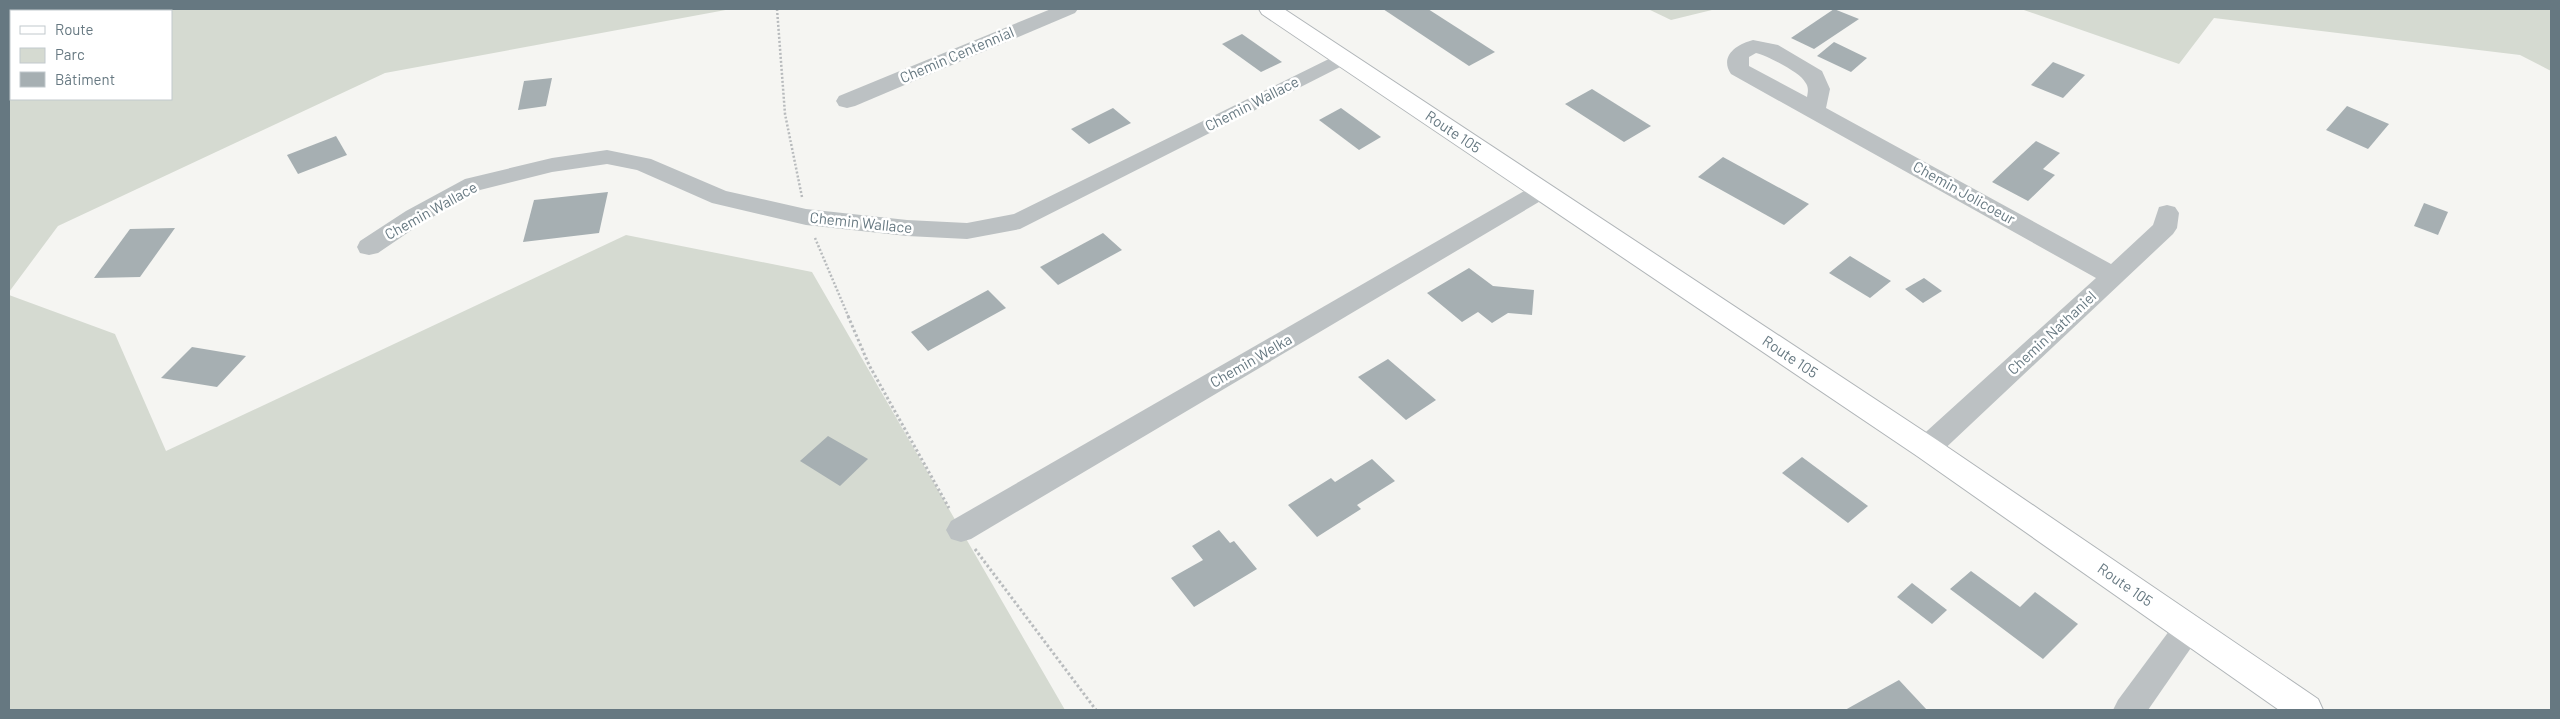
<svg xmlns="http://www.w3.org/2000/svg" width="2560" height="719" viewBox="0 0 2560 719" font-family="Barlow,sans-serif">
	<style>
		.green { fill: #d5dad1; fill-rule: evenodd }
		.building { fill: #a6afb2 }
		.lines { fill: none; stroke-linecap: round; stroke-linejoin: round }
		.primary-casing { stroke: #b0b5b8; stroke-width: 2 }
		.path-far1 { stroke: #b8bbbd; stroke-width: 2.5; stroke-dasharray: 2 2; stroke-linecap: butt }
		.path { stroke: #b8bbbd; stroke-width: 3; stroke-dasharray: 2.5 2.5; stroke-linecap: butt }
		.minor { fill: #bcc1c3; fill-rule: evenodd }
		.primary { fill: #fff; fill-rule: evenodd }
		.labels { text-anchor: middle; stroke-width: 5; stroke-linejoin: round; paint-order: stroke }
		.street-label { font-size: 15px; fill: #667881; stroke: #fff }
	</style>
	<rect width="100%" height="100%" fill="#f5f5f2"/>
	<!-- green -->
	<g class="green">
		<path d="M9,9h722l-346,64 -327,153 -49,66zM11,11h160v88h-160z"/>
		<polygon points="1648,9 1716,9 1671,20"/>
		<polygon points="2021,9 2551,9 2551,71 2520,55 2214,18 2179,64"/>
		<polygon points="626,235 812,272 1065,710 9,710 9,295 115,334 166,451"/>
	</g>
	<!-- building -->
	<g class="building">
		<polygon points="1383,9 1428,9 1495,52 1469,66"/>
		<polygon points="1834,9 1859,19 1814,49 1791,38"/>
		<polygon points="1242,34 1282,62 1261,72 1222,44"/>
		<polygon points="1834,42 1867,58 1851,72 1817,56"/>
		<polygon points="2053,62 2085,75 2063,98 2031,85"/>
		<polygon points="552,78 546,106 518,110 524,81"/>
		<polygon points="1592,89 1651,126 1624,142 1565,104"/>
		<polygon points="2347,106 2389,124 2368,149 2326,130"/>
		<polygon points="1113,108 1131,123 1089,144 1071,129"/>
		<polygon points="1341,108 1381,137 1359,150 1319,120"/>
		<polygon points="336,136 347,155 298,174 287,155"/>
		<polygon points="2036,141 2060,153 2043,169 2055,175 2028,201 1992,182"/>
		<polygon points="1723,157 1809,204 1784,225 1698,177"/>
		<polygon points="608,192 599,233 523,242 534,200"/>
		<polygon points="2424,203 2448,212 2438,235 2414,226"/>
		<polygon points="175,228 140,277 94,278 130,229"/>
		<polygon points="1103,233 1122,250 1058,285 1040,267"/>
		<polygon points="1850,256 1891,281 1870,298 1829,273"/>
		<polygon points="1469,268 1493,286 1534,290 1532,315 1508,313 1492,323 1478,312 1462,322 1427,293"/>
		<polygon points="1924,278 1942,291 1923,303 1905,289"/>
		<polygon points="988,290 1006,308 928,351 911,332"/>
		<polygon points="192,347 246,356 217,387 161,378"/>
		<polygon points="1388,359 1436,400 1406,420 1358,377"/>
		<polygon points="828,436 868,459 840,486 800,461"/>
		<polygon points="1802,457 1868,506 1848,523 1782,473"/>
		<polygon points="1372,459 1395,481 1357,505 1361,509 1317,537 1288,505 1331,478 1335,482"/>
		<polygon points="1219,530 1230,543 1234,541 1257,569 1194,607 1171,578 1203,560 1192,546"/>
		<polygon points="1971,571 2020,607 2035,592 2078,624 2043,659 1950,589"/>
		<polygon points="1912,583 1947,610 1932,624 1897,597"/>
		<polygon points="1899,680 1927,710 1845,710"/>
	</g>
	<g class="lines">
		<defs>
			<polygon id="primary" points="1259,9 1284,9 1937,440 2318,699 2323,710 2279,710 1917,456 1262,14"/>
		</defs>
		<!-- primary casing -->
		<use href="#primary" class="primary-casing"/>
		<!-- path-far1 -->
		<g class="path-far1">
			<polyline points="777,9 785,114 802,197"/>
			<polyline points="815,238 849,318"/>
		</g>
		<!-- path -->
		<g class="path">
			<polyline points="848,316 869,365 949,508"/>
			<polyline points="975,549 1096,710"/>
		</g>
		<!-- minor -->
		<g class="minor">
			<polygon points="1051,9 1078,9 1075,13 855,106 847,108 839,106 836,101 839,96"/>
			<path d="M1753,40l25,5 44,26 8,18 -4,19 285,156 42,-39 6,-18 8,-2 8,2 4,6 -2,15 -4,6 -236,222 -10,3 -10,-3 -4,-8 4,-8 179,-162 -365,-204c-12,-18 6,-30 22,-34zM1756,53c10,2 45,20 49,29 4,5 3,9 2,15l-58,-31v-9z"/>
			<polygon points="1343,52 1350,54 1354,58 1350,62 1020,229 967,239 907,236 806,225 712,203 637,170 607,164 552,172 480,190 422,223 378,253 369,255 360,253 357,247 360,241 406,211 465,179 552,158 607,150 651,159 726,191 806,209 907,220 967,223 1014,214"/>
			<polygon points="1541,183 1549,186 1553,191 1549,196 971,539 961,542 951,539 946,530 951,521 1533,186"/>
			<polygon points="2189,616 2200,619 2204,629 2148,710 2113,710 2118,700 2178,619"/>
		</g>
		<!-- primary -->
		<use href="#primary" class="primary"/>
	</g>
	<g class="labels">
		<!-- street labels -->
		<g class="street-label">
			<text transform="translate(957 55) rotate(-23)" y="5">Chemin Centennial</text>
			<text transform="translate(1252 104) rotate(-27)" y="5">Chemin Wallace</text>
			<text transform="translate(1453 132) rotate(34)" y="5">Route 105</text>
			<text transform="translate(1964 193) rotate(29)" y="5">Chemin Jolicoeur</text>
			<text transform="translate(431 211) rotate(-29)" y="5">Chemin Wallace</text>
			<text transform="translate(861 223) rotate(6)" y="5">Chemin Wallace</text>
			<text transform="translate(2052 333) rotate(-43)" y="5">Chemin Nathaniel</text>
			<text transform="translate(1790 357) rotate(34)" y="5">Route 105</text>
			<text transform="translate(1251 361) rotate(-30)" y="5">Chemin Welka</text>
			<text transform="translate(2125 585) rotate(35)" y="5">Route 105</text>
		</g>
	</g>
	<!-- border -->
	<rect width="2560" height="719" fill="none" stroke="#667881" stroke-width="20"/>
	<!-- legend -->
	<rect x="10" y="10" width="162" height="90" fill="#ffffff" stroke="#c2c9cd"/>
	<rect x="20" y="26" width="25" height="8" fill="#ffffff" stroke="#c2c9cd"/>
	<text x="55" y="35" font-size="15" fill="#667881">Route</text>
	<rect x="20" y="48" width="25" height="15" fill="#d5dad1" stroke="#c2c9cd"/>
	<text x="55" y="60" font-size="15" fill="#667881">Parc</text>
	<rect x="20" y="72" width="25" height="15" fill="#a6afb2" stroke="#c2c9cd"/>
	<text x="55" y="85" font-size="15" fill="#667881">Bâtiment</text>
</svg>
